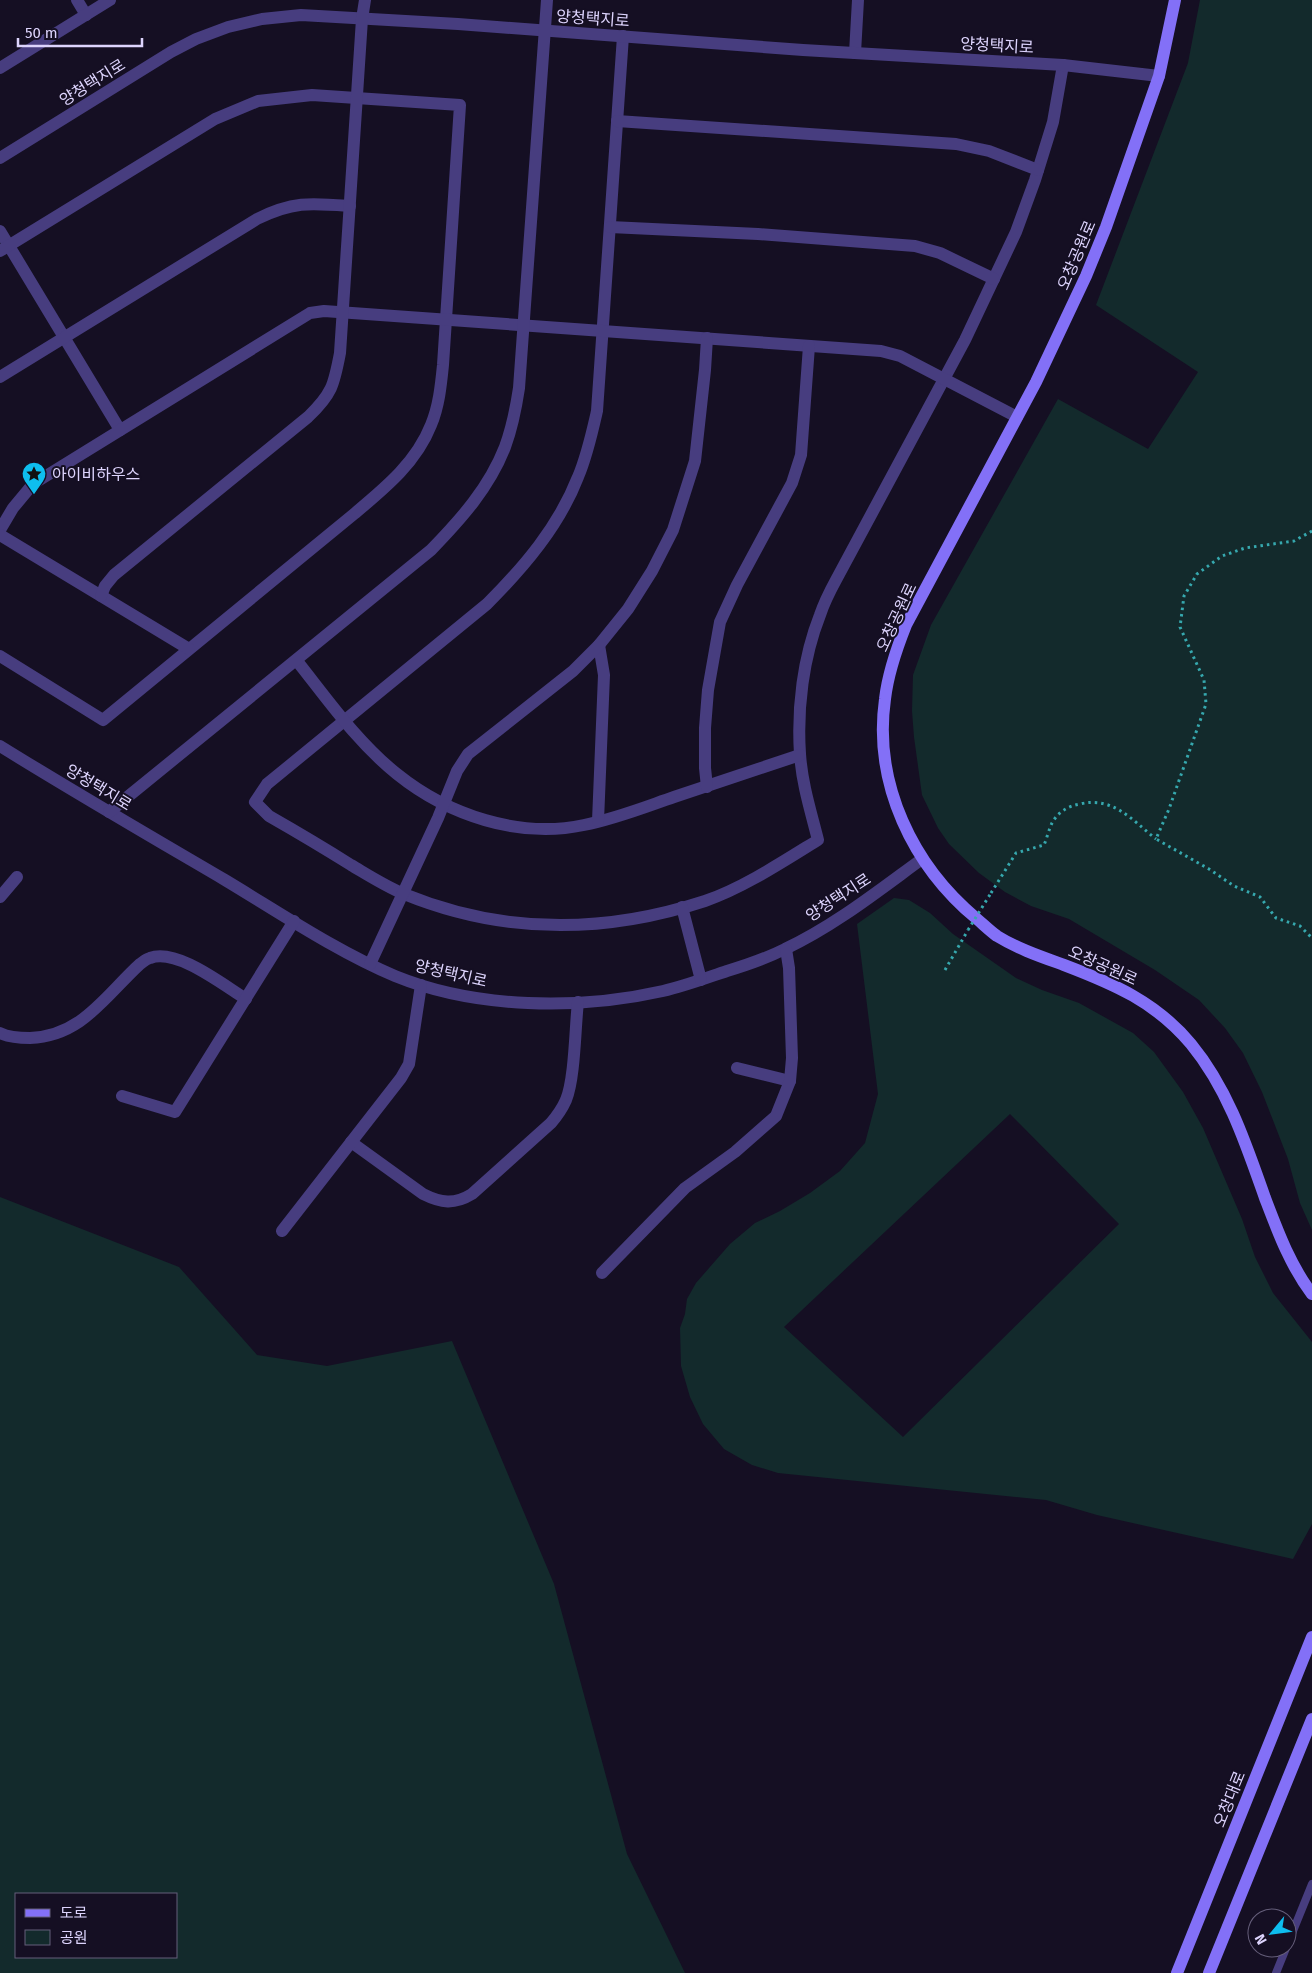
<svg xmlns="http://www.w3.org/2000/svg" width="1312" height="1973" viewBox="0 0 1312 1973" font-family="'Fira Sans','Noto Sans KR',sans-serif">
	<style>
		.green { fill: #132a2c; fill-rule: evenodd }
		.lines { fill: none; stroke-linecap: round; stroke-linejoin: round }
		.path { stroke: #36a8ae; stroke-width: 3; stroke-dasharray: 2.5 4; stroke-linecap: butt }
		.lane { stroke: #473d7f; stroke-width: 8 }
		.street { stroke: #473d7f; stroke-width: 12 }
		.secondary { stroke: #8370f7; stroke-width: 12 }
		.path-bridge { stroke: #36a8ae; stroke-width: 3; stroke-dasharray: 2.5 4; stroke-linecap: butt }
		.labels { text-anchor: middle; stroke-width: 4; stroke-linejoin: round; paint-order: stroke }
		.street-label { font-size: 16px; fill: #ddd4fd; stroke: #150f23 }
		.poi-label { font-size: 16px; fill: #ddd4fd; stroke: #150f23; text-anchor: start }
	</style>
	<rect width="100%" height="100%" fill="#150f23"/>
	<!-- green -->
	<g class="green">
		<polygon points="1200,0 1312,0 1312,1230 1300,1203 1288,1159 1262,1092 1243,1053 1225,1028 1199,1000 1155,970 1069,919 1031,906 1005,892 979,873 949,844 938,828 922,795 914,737 912,711 913,675 931,625 1058,399 1148,449 1198,372 1096,305 1188,63"/>
		<path d="M894,898l15,2 21,13 23,21 63,44 26,12 37,13 54,30 21,19 29,40 20,36 39,91 13,38 18,36 39,49v182l-19,35 -196,-44 -51,-15 -268,-27 -26,-8 -28,-16 -21,-25 -13,-27 -9,-31 -1,-38 5,-14 2,-15 9,-16 34,-39 25,-21 25,-12 30,-18 30,-22 25,-28 13,-49 -21,-170zM1010,1114l109,110 -216,213 -119,-110z"/>
		<path d="M0,1197l179,70 78,88 70,11 125,-25 102,243 73,270 58,119h-685zM176,1894v63h-160v-63z"/>
	</g>
	<g class="lines">
		<!-- path -->
		<g class="path">
			<polyline points="1312,531 1294,541 1245,548 1222,556 1197,574 1184,596 1180,627 1204,680 1206,704 1169,809 1156,839 1209,869 1234,886 1260,897 1276,918 1300,926 1312,938"/>
			<path d="M991,893l25,-40 28,-8c3,-7 5,-16 8,-22 6,-11 16,-17 28,-19 33,-8 52,16 76,35"/>
			<polyline points="945,970 968,930"/>
		</g>
		<!-- lane -->
		<polyline class="lane" points="1276,1973 1312,1884"/>
		<!-- street -->
		<g class="street">
			<polyline points="77,0 86,15"/>
			<path d="M623,36l-26,375c-5,22 -10,45 -19,66 -19,49 -54,90 -91,127l-220,180 -12,18 14,14c28,16 55,32 82,49 17,10 34,21 53,29 98,40 200,40 301,7 38,-13 79,-40 113,-61 -7,-28 -16,-56 -18,-86 -3,-46 3,-96 20,-139 4,-12 10,-24 16,-35l129,-240 51,-108 19,-52 18,-58 10,-57"/>
			<polyline points="855,53 858,0"/>
			<polyline points="0,68 110,0"/>
			<polyline points="617,121 956,144 989,151 1038,170"/>
			<polyline points="0,158 171,52 196,39 228,27 262,19 301,15 458,24 803,50 1063,65 1159,76"/>
			<polyline points="610,227 758,234 915,246 940,253 994,279"/>
			<polyline points="0,231 120,430"/>
			<path d="M0,251l215,-132 43,-18 54,-6 148,10 -17,260c-2,20 -4,41 -12,60 -15,38 -46,63 -77,89l-251,206 -103,-64"/>
			<path d="M0,377l257,-158c36,-18 54,-16 93,-13"/>
			<polyline points="0,530 13,508 33,484 310,313 324,311 881,351 900,356 1017,417"/>
			<polyline points="0,535 189,649"/>
			<path d="M101,596l4,-10 9,-11 194,-158c24,-23 26,-32 32,-64l22,-334 3,-19"/>
			<path d="M297,661c31,39 60,81 100,113 51,41 122,65 187,51 31,-6 61,-18 90,-28 42,-14 84,-28 126,-42"/>
			<path d="M0,746c74,46 150,90 225,134 55,33 111,71 170,96 81,33 184,34 268,15 22,-5 43,-13 64,-20 20,-6 40,-13 58,-22 49,-23 93,-58 137,-90"/>
			<polyline points="707,787 705,768 705,728 708,690 720,622 737,585 792,483 801,455 809,346"/>
			<path d="M109,812l322,-262c30,-31 58,-62 74,-103 7,-19 11,-39 14,-59l28,-388"/>
			<polyline points="598,821 604,675 599,645"/>
			<polyline points="0,897 17,877"/>
			<polyline points="682,907 701,980"/>
			<polyline points="370,964 438,818 457,771 468,754 573,671 599,645 628,609 652,571 673,530 695,461 705,370 707,338"/>
			<path d="M0,1033c8,4 21,5 30,5 52,-2 75,-42 110,-74 3,-2 6,-5 10,-6 27,-10 73,27 96,41"/>
			<polyline points="737,1068 790,1081"/>
			<polyline points="122,1096 175,1112 294,921"/>
			<path d="M351,1142l72,52c18,9 31,11 49,0l79,-71c6,-7 11,-14 15,-23 9,-22 9,-73 12,-98"/>
			<polyline points="282,1231 401,1078 409,1064 421,985"/>
			<polyline points="602,1273 685,1188 735,1152 776,1116 790,1081 792,1058 789,968 786,949"/>
		</g>
		<!-- secondary -->
		<g class="secondary">
			<path d="M1175,0l-16,76 -53,151 -20,49 -50,106 -130,243c-10,25 -18,48 -21,74 -12,85 28,167 92,220 7,6 13,12 20,17 21,13 45,21 67,29 50,19 92,37 127,79 37,45 55,100 74,154 13,34 25,67 47,96"/>
			<polyline points="1177,1973 1312,1637"/>
			<polyline points="1209,1973 1312,1719"/>
		</g>
		<!-- path-bridge -->
		<polyline class="path-bridge" points="968,930 991,893"/>
	</g>
	<!-- icons -->
	<defs>
		<symbol id="sight-pin" viewBox="-11 -11 22 30"><path d="M0 17L-7.5 6A9.5 9.5 0 1 1 7.5 6Z" fill="#0ebeef" stroke="#150f23"/><path d="M0-6L1.8-2.2L6-1.7L2.9 1.2L3.7 5.4L0 3.3L-3.7 5.4L-2.9 1.2L-6-1.7L-1.8-2.2Z" fill="#111"/></symbol>
	</defs>
	<g fill-rule="evenodd">
		<use href="#sight-pin" x="20" y="460" width="28" height="38"/>
	</g>
	<g class="labels">
		<!-- street labels -->
		<g class="street-label">
			<text transform="translate(593 18) rotate(4)" y="6">양청택지로</text>
			<text transform="translate(997 45) rotate(3)" y="6">양청택지로</text>
			<text transform="translate(92 82) rotate(-32)" y="6">양청택지로</text>
			<text transform="translate(1076 255) rotate(-67)" y="6">오창공원로</text>
			<text transform="translate(896 617) rotate(-65)" y="6">오창공원로</text>
			<text transform="translate(99 787) rotate(31)" y="6">양청택지로</text>
			<text transform="translate(838 897) rotate(-33)" y="6">양청택지로</text>
			<text transform="translate(1103 965) rotate(24)" y="6">오창공원로</text>
			<text transform="translate(451 973) rotate(13)" y="6">양청택지로</text>
			<text transform="translate(1229 1799) rotate(-68)" y="6">오창대로</text>
		</g>
		<!-- poi labels -->
		<g class="poi-label">
			<text x="52" y="480">아이비하우스</text>
		</g>
	</g>
	<!-- legend -->
	<rect x="15" y="1893" width="162" height="65" fill="#150f23" stroke="#655e7a"/>
	<rect x="25" y="1909" width="25" height="8" fill="#8370f7" stroke="#655e7a"/>
	<text x="60" y="1918" font-size="15" fill="#ddd4fd">도로</text>
	<rect x="25" y="1930" width="25" height="15" fill="#132a2c" stroke="#655e7a"/>
	<text x="60" y="1943" font-size="15" fill="#ddd4fd">공원</text>
	<!-- north arrow -->
	<g transform="translate(1272 1933) rotate(241)"><circle r="24" fill="#150f23" stroke="#655e7a"/>
	<path d="M0-4L9 19L0 12L-9 19Z" fill="#0ebeef"/>
	<text y="-8" font-size="14" font-weight="bold" text-anchor="middle" fill="#ddd4fd">N</text>
	</g>
	<!-- scale -->
	<path d="M18 38v8h124v-8" fill="none" stroke="#ddd4fd" stroke-width="2.5"/>
	<text x="25" y="38" font-size="15" fill="#ddd4fd" stroke="#150f23" stroke-width="4" paint-order="stroke">50 m</text>
</svg>
